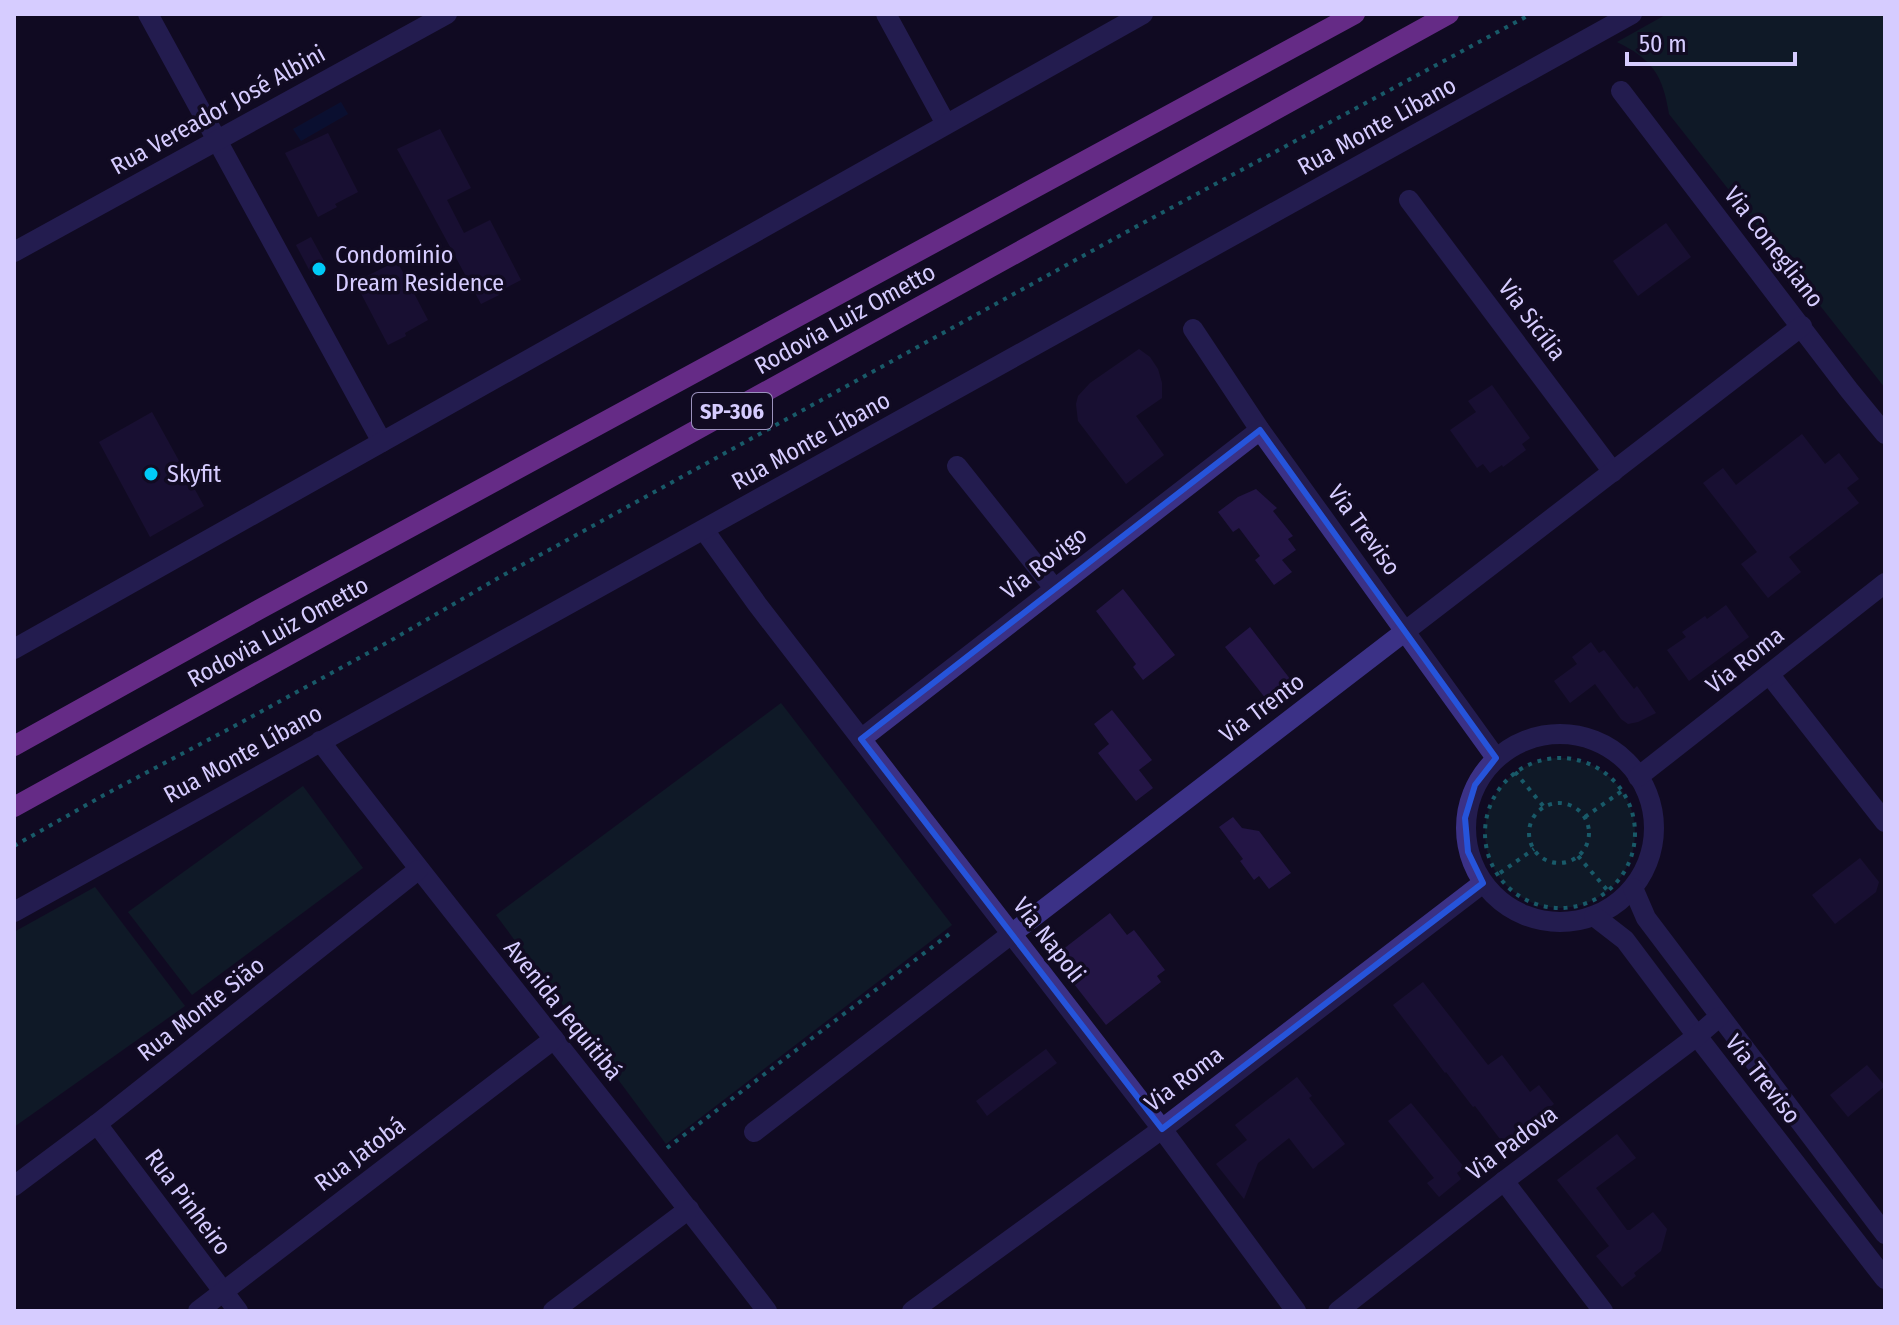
<svg xmlns="http://www.w3.org/2000/svg" width="1899" height="1325" viewBox="0 0 1899 1325" font-family="'Fira Sans Condensed',sans-serif">
	<style>
		.green { fill: #0e2b2d }
		.water { fill: #041642 }
		.building { fill: #231545 }
		.lines { fill: none; stroke-linecap: round; stroke-linejoin: round }
		.path { stroke: #22babe; stroke-width: 4; stroke-dasharray: 4 6; stroke-linecap: butt }
		.street { stroke: #3b3186; stroke-width: 20 }
		.primary { stroke: #cd53ff; stroke-width: 20 }
		.marked { fill: none; stroke: #2654da; stroke-width: 6; stroke-linejoin: round }
		.poi-dot { fill: #00caf7; stroke: #110b22; stroke-width: 3 }
		.labels { text-anchor: middle; stroke-width: 7; stroke-linejoin: round; paint-order: stroke }
		.shield { fill: #110b22; stroke: #9b92bd; stroke-width: 2 }
		.shield-label { font-size: 22px; font-weight: bold; fill: #d6ccff }
		.street-label { font-size: 24px; fill: #d6ccff; stroke: #110b22 }
		.poi-label { font-size: 24px; fill: #d6ccff; stroke: #110b22; text-anchor: start }
	</style>
	<rect width="100%" height="100%" fill="#110b22"/>
	<!-- green -->
	<g class="green">
		<path d="M1667,14h218v374l-216,-274c-6,-39 -17,-55 -52,-72z"/>
		<polygon points="781,703 952,925 666,1144 496,915"/>
		<circle cx="1560" cy="833" r="75"/>
		<polygon points="303,786 363,868 192,995 128,912"/>
		<polygon points="95,887 185,1006 14,1127 14,932"/>
	</g>
	<!-- water -->
	<polygon class="water" points="341,102 348,114 301,141 293,129"/>
	<!-- building -->
	<g class="building">
		<polygon points="440,129 471,188 447,200 464,233 490,220 521,280 498,292 499,295 481,304 397,149"/>
		<polygon points="328,133 358,192 335,204 337,207 318,217 285,153"/>
		<polygon points="1666,223 1691,257 1638,296 1613,261"/>
		<polygon points="311,237 329,270 314,279 296,245"/>
		<polygon points="397,261 428,320 405,333 406,336 388,345 355,282"/>
		<polygon points="1139,349 1150,357 1158,369 1162,383 1162,398 1136,416 1164,455 1126,484 1078,421 1076,404 1078,396 1090,383"/>
		<polygon points="1492,385 1530,438 1522,444 1526,450 1503,467 1502,465 1490,473 1483,464 1477,468 1450,430 1476,412 1468,401"/>
		<polygon points="152,412 204,506 150,537 99,442"/>
		<polygon points="1802,434 1825,464 1839,453 1859,479 1847,488 1859,503 1789,557 1801,572 1768,598 1741,564 1757,552 1703,483 1723,468 1736,485"/>
		<polygon points="1256,489 1277,508 1273,511 1293,536 1288,539 1296,550 1282,560 1292,572 1274,585 1255,560 1260,556 1239,528 1233,532 1218,512 1238,497"/>
		<polygon points="1123,589 1175,655 1143,680 1133,667 1136,664 1096,611"/>
		<polygon points="1726,605 1749,637 1689,681 1667,650 1686,637 1682,632 1705,616 1707,619"/>
		<polygon points="1250,627 1294,684 1273,700 1270,696 1266,699 1225,647"/>
		<polygon points="1591,642 1599,653 1604,650 1634,689 1637,686 1656,713 1638,722 1628,724 1621,719 1595,684 1570,703 1554,681 1577,664 1572,657"/>
		<polygon points="1112,710 1152,760 1139,770 1153,788 1136,801 1098,753 1109,744 1094,724"/>
		<polygon points="1233,817 1242,828 1259,831 1291,873 1269,889 1259,876 1254,880 1240,861 1243,859 1219,827"/>
		<polygon points="1860,858 1879,882 1876,892 1835,924 1812,895"/>
		<polygon points="1110,913 1127,935 1134,930 1165,970 1157,976 1161,982 1106,1025 1053,957"/>
		<polygon points="1423,982 1488,1065 1502,1055 1530,1092 1539,1085 1554,1104 1503,1143 1475,1106 1473,1107 1446,1072 1445,1073 1393,1005"/>
		<polygon points="1046,1049 1057,1063 987,1116 976,1101"/>
		<polygon points="1867,1065 1885,1086 1848,1117 1830,1095"/>
		<polygon points="1297,1077 1312,1096 1309,1098 1345,1144 1313,1169 1289,1138 1258,1163 1244,1199 1216,1164 1247,1140 1235,1125"/>
		<polygon points="1411,1103 1464,1167 1457,1173 1461,1179 1439,1197 1427,1183 1434,1178 1388,1121"/>
		<polygon points="1617,1134 1636,1158 1596,1188 1627,1230 1630,1230 1653,1212 1667,1229 1661,1251 1634,1273 1636,1276 1622,1287 1596,1256 1609,1246 1557,1180"/>
	</g>
	<g class="lines">
		<!-- path -->
		<g class="path">
			<circle cx="1560" cy="833" r="75"/>
			<polyline points="1515,772 1544,807"/>
			<circle cx="1559" cy="833" r="30"/>
			<polyline points="1585,817 1622,791"/>
			<polyline points="14,846 104,795 242,722 390,641 500,577 1130,230 1531,14"/>
			<polyline points="1578,856 1608,891"/>
			<polyline points="1500,873 1534,849"/>
			<polyline points="667,1148 952,932"/>
		</g>
		<!-- street -->
		<g class="street">
			<polyline points="148,14 382,442"/>
			<polyline points="886,14 946,124"/>
			<polyline points="1621,91 1849,390 1885,434"/>
			<polyline points="1409,200 1613,472"/>
			<polyline points="14,252 447,14"/>
			<polyline points="1193,329 1260,430 1496,758"/>
			<polyline points="957,466 1054,588"/>
			<polyline points="704,530 757,604 1162,1129 1296,1311"/>
			<polyline points="14,649 1143,14"/>
			<polyline points="1769,674 1885,822"/>
			<circle cx="1560" cy="828" r="94"/>
			<polyline points="861,739 1260,430"/>
			<path d="M320,741c147,192 300,378 447,570"/>
			<polyline points="1638,777 1885,583"/>
			<polyline points="1633,888 1646,918 1885,1234"/>
			<polyline points="14,912 1632,14"/>
			<polyline points="1594,916 1625,940 1697,1036 1885,1279"/>
			<polyline points="97,1124 238,1311"/>
			<polyline points="754,1132 1802,326"/>
			<polyline points="1504,1181 1603,1311"/>
			<polyline points="14,1186 97,1124 418,870"/>
			<polyline points="198,1311 554,1039"/>
			<polyline points="553,1311 689,1209"/>
			<polyline points="912,1311 1162,1129 1483,883"/>
			<polyline points="1338,1311 1504,1181 1697,1036 1719,1017"/>
		</g>
		<!-- primary -->
		<g class="primary">
			<polyline points="14,746 260,609 1355,14"/>
			<polyline points="14,807 1449,14"/>
		</g>
	</g>
	<!-- marked area -->
	<path d="M0 0H1899V1325H0ZM1260,430l236,328 -21,27 -10,33 3,34 15,31 -321,246 -301,-390z" fill="#110b22" fill-opacity=".55" fill-rule="evenodd"/>
	<path class="marked" d="M1260,430l236,328 -21,27 -10,33 3,34 15,31 -321,246 -301,-390z"/>
	<!-- markers -->
	<g class="poi-dot">
		<circle cx="319" cy="269" r="8"/>
		<circle cx="151" cy="474" r="8"/>
	</g>
	<g class="labels">
		<!-- shield labels -->
		<rect class="shield" x="692" y="393" width="80" height="36" rx="6"/>
		<g class="shield-label">
			<text x="732" y="419">SP-306</text>
		</g>
		<!-- street labels -->
		<g class="street-label">
			<text transform="translate(218 110) rotate(-29)" y="8">Rua Vereador José Albini</text>
			<text transform="translate(1377 126) rotate(-29)" y="8">Rua Monte Líbano</text>
			<text transform="translate(1774 247) rotate(52)" y="8">Via Conegliano</text>
			<text transform="translate(845 319) rotate(-29)" y="8">Rodovia Luiz Ometto</text>
			<text transform="translate(1532 320) rotate(53)" y="8">Via Sicília</text>
			<text transform="translate(811 441) rotate(-29)" y="8">Rua Monte Líbano</text>
			<text transform="translate(1364 530) rotate(54)" y="8">Via Treviso</text>
			<text transform="translate(1044 563) rotate(-38)" y="8">Via Rovigo</text>
			<text transform="translate(278 632) rotate(-29)" y="8">Rodovia Luiz Ometto</text>
			<text transform="translate(1745 660) rotate(-38)" y="8">Via Roma</text>
			<text transform="translate(1262 708) rotate(-37)" y="8">Via Trento</text>
			<text transform="translate(243 754) rotate(-29)" y="8">Rua Monte Líbano</text>
			<text transform="translate(1049 940) rotate(52)" y="8">Via Napoli</text>
			<text transform="translate(201 1009) rotate(-38)" y="8">Rua Monte Sião</text>
			<text transform="translate(563 1010) rotate(51)" y="8">Avenida Jequitibá</text>
			<text transform="translate(1184 1079) rotate(-37)" y="8">Via Roma</text>
			<text transform="translate(1763 1079) rotate(52)" y="8">Via Treviso</text>
			<text transform="translate(1512 1143) rotate(-37)" y="8">Via Padova</text>
			<text transform="translate(360 1154) rotate(-37)" y="8">Rua Jatobá</text>
			<text transform="translate(188 1202) rotate(53)" y="8">Rua Pinheiro</text>
		</g>
		<!-- poi labels -->
		<g class="poi-label">
			<text x="335" y="263">Condomínio<tspan x="335" dy="28">Dream Residence</tspan></text>
			<text x="167" y="482">Skyfit</text>
		</g>
	</g>
	<!-- border -->
	<rect width="1899" height="1325" fill="none" stroke="#d6ccff" stroke-width="32"/>
	<!-- scale -->
	<path d="M1627 52v12h168v-12" fill="none" stroke="#d6ccff" stroke-width="4"/>
	<text x="1639" y="52" font-size="24" fill="#d6ccff" stroke="#110b22" stroke-width="6" paint-order="stroke">50 m</text>
</svg>
